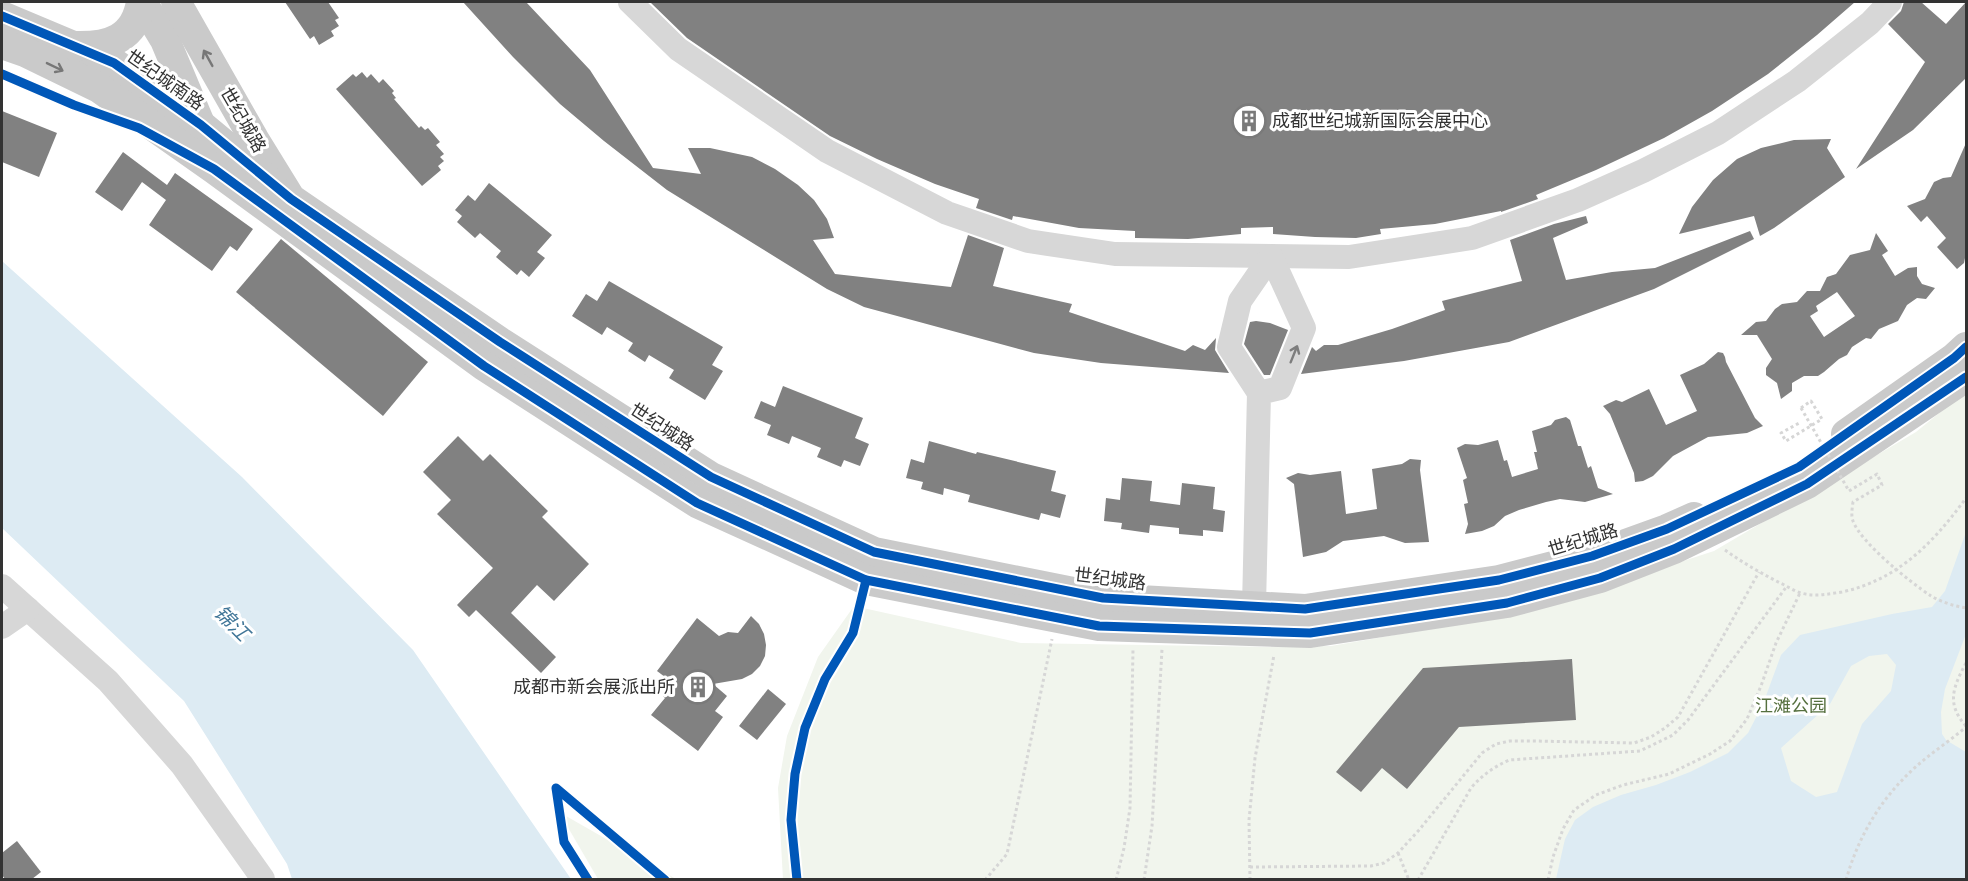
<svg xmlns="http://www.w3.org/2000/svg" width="1968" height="881" viewBox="0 0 1968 881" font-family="'Open Sans','Noto Sans SC',sans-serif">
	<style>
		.green { fill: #f1f5ed }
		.water { fill: #ddebf3; fill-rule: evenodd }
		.building { fill: #818181; fill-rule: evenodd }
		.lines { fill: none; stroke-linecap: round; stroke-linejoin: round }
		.path { stroke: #d6d6d6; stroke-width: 3; stroke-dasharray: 3 3; stroke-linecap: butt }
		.minor { stroke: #d7d7d7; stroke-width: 24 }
		.major { stroke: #cacaca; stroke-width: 30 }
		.path-bridge { stroke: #d6d6d6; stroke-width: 3; stroke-dasharray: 3 3; stroke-linecap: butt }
		.cycleway-casing { stroke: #fff; stroke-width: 13 }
		.cycleway { stroke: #0057b8; stroke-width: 9 }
		.oneway { stroke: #777 }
		.oneway2 { stroke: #7d7d7d }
		.labels { text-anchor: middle; stroke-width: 6; stroke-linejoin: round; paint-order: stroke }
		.street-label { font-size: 18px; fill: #333; stroke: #fff }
		.poi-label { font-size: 18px; fill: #333; stroke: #fff; text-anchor: start }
		.park-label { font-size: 18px; fill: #56703f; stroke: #fff }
		.water-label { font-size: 20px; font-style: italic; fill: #3f7597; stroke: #fff }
	</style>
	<rect width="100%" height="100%" fill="#fff"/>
	<!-- green -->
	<g class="green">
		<polygon points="1966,391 1966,879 783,880 778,788 787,736 818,657 854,606 1021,643 1276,647 1331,646 1527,612 1714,551 1916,432"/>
		<polygon points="559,812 676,879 598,879"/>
	</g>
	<!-- water -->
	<g class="water">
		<polygon points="2,261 242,477 413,650 571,879 292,879 287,864 184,701 2,528"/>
		<path d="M1966,532v102l-21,55 -4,23 1,22 4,6 20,12v127h-410l9,-40 10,-19 18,-13 28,-12 35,-10 34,-13 38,-19 20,-20 15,-29 18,-49 19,-20 92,-21 40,-7 13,-16zM1887,654l9,11 -5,26 -29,33 -25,68 -21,5 -25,-16 -10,-33 49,-44 21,-38 18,-10z"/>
	</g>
	<!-- building -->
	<g class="building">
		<polygon points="285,2 328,2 339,18 335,20 339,26 331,31 334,36 319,45 314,36 310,39"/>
		<polygon points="463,2 526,2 590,70 653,168 701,174 688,148 710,148 752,157 775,169 798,185 814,200 827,219 834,238 813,240 835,274 951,287 968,235 1004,248 993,286 1072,304 1069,312 1185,351 1193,345 1205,350 1216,338 1215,350 1229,373 1101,363 1034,353 864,307 827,289 667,190 604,141 560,104 513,57"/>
		<polygon points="650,2 1855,2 1817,35 1768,74 1712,111 1664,138 1596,170 1536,195 1538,199 1501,212 1501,211 1435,224 1380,229 1381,234 1356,238 1315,237 1273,234 1273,227 1241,228 1241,234 1188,239 1135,238 1135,231 1079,228 1013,216 1012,220 976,208 979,199 935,184 877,159 830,136 687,38"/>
		<polygon points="1904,2 1921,2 1946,24 1966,2 1966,78 1913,130 1856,169 1925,62 1888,24 1901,11"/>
		<polygon points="362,72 367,78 371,74 379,83 383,79 394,91 392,93 396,98 394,99 419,128 421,126 425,130 428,128 440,142 436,145 444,154 440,157 444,161 438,166 441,170 422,186 336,89 353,74 356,77"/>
		<polygon points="2,111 57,133 39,177 2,162"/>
		<polygon points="1831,139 1827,148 1845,177 1774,228 1760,236 1754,216 1679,234 1692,207 1713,180 1737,159 1761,148 1794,140"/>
		<polygon points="1966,143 1966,253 1964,263 1957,269 1937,247 1946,238 1927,216 1921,222 1907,206 1925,199 1934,182 1943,178 1951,177"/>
		<polygon points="123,152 167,185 175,173 253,229 237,251 230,246 212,271 149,225 166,200 142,182 122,211 95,192"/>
		<polygon points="489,183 552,235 537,252 545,258 529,277 521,270 517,275 496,257 501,251 480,233 475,238 457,222 462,216 455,210 468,195 475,201"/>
		<polygon points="1586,216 1588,223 1553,238 1566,280 1612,272 1655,268 1750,231 1754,239 1654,289 1509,342 1404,361 1301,374 1312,347 1316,351 1324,345 1338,345 1392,329 1445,310 1442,301 1522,281 1510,240 1554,224"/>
		<path d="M1876,233l12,18 -6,4 13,21 13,-8 9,-1v9l5,8 13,4 -9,11 -9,-1 -10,7 -9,16 -19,8 -8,10 -5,-1 -14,9 -5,8 -8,4 -15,13 -6,4h-14l-12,7v8l-11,8 -4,-16 -11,-8v-7l6,-9 -15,-24h-16l15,-13 10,-1 9,-12 7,-5 15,-2 10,-11h13l7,-14 9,-3 14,-19 20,-5zM1837,292l18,24 -31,21 -14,-21 8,-5 -2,-5z"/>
		<polygon points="281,239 428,362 383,416 236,292"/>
		<polygon points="609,281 723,347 712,365 723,371 705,400 669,378 674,370 649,355 645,362 628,351 633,343 607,327 602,335 572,316 586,294 597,301"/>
		<polygon points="1256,321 1270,323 1288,330 1270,375 1264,375 1244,344 1250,322"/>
		<polygon points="1718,352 1723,353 1725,357 1726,362 1755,418 1763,426 1747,433 1708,437 1673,456 1653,476 1643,481 1635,482 1634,473 1610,414 1603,406 1616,400 1622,402 1649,389 1666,425 1697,411 1680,375 1704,364"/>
		<polygon points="783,386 863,418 855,438 869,444 860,466 844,460 841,467 817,457 821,448 792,436 789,444 767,435 771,425 754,418 761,401 775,407"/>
		<polygon points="1566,417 1570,420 1578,446 1581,446 1588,468 1591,466 1598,488 1613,494 1585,502 1560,499 1546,502 1519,510 1505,516 1494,526 1482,531 1465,534 1468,524 1464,504 1468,503 1463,480 1467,478 1457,448 1465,444 1478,445 1498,440 1504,461 1507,460 1512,477 1538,469 1534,452 1537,452 1532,431 1551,425 1555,420"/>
		<polygon points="458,436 483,461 490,454 548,511 542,517 589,564 554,601 537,585 511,613 556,657 541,673 476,610 469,617 457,605 493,568 437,514 451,500 423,472"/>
		<polygon points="929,441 976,454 977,452 1056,471 1051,491 1066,495 1060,518 1041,513 1039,520 968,502 970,495 944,488 943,495 921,489 923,482 906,478 911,459 924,463"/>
		<polygon points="1410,459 1421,460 1420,470 1429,542 1405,543 1384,536 1343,541 1326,552 1303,557 1294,484 1286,478 1298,473 1310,475 1341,471 1346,514 1377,509 1372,469 1402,464"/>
		<polygon points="1122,478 1152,481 1150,501 1180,505 1182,483 1215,487 1213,509 1225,511 1223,532 1203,530 1203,536 1179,534 1179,528 1150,525 1149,533 1121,529 1122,523 1104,521 1106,498 1120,500"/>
		<polygon points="751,616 759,624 764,634 766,645 765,656 760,666 752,674 742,679 713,684 727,696 715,711 723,717 698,751 651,715 665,698 663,696 673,683 657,671 697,618 719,636 728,632 738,633"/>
		<polygon points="1572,659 1576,720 1459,727 1407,789 1382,768 1361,792 1336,772 1423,668"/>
		<polygon points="768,689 786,704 757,740 739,726"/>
		<polygon points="17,841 41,872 32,879 5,879 2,875 2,853"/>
	</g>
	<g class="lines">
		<!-- path -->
		<g class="path">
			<polyline points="1801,408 1811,401 1822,419 1786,441 1781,433 1801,422"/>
			<path d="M1849,491l28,-17 5,11 -29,17c-1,7 -2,14 0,19 8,22 57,61 78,75 10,6 23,10 35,12"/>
			<path d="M1725,550c18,13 36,23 55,33 7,3 14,8 21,10 14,4 27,1 41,-1 56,-12 92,-50 124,-94"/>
			<path d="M1966,726c-20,-22 -13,-39 0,-63"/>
			<polyline points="1398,853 1409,880"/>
			<polyline points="1250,867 1371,866 1384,863 1398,853 1419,830 1482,753 1496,744 1510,741 1534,741 1634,743 1651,737 1665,728 1678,717 1759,572"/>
			<polyline points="985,880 1007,854 1052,639"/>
			<polyline points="1116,880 1124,848 1130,808 1133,649"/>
			<polyline points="1144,880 1152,826 1162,649"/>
			<polyline points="1250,880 1249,820 1255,758 1274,655"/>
			<path d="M1418,880l53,-92c11,-13 23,-21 38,-28l131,-9 33,-16 15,-15 99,-134"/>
			<polyline points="1548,880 1553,857 1563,829 1574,810 1596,795 1623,785 1669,774 1710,754 1730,741 1747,719 1761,686 1776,643 1800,593"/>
			<path d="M1846,880c13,-46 37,-85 73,-116 15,-13 32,-24 47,-37"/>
		</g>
		<!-- minor -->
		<g class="minor">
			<polyline points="630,2 678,49 827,151 947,213 1028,241 1115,254 1349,257 1472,238 1578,200 1643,171 1718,133 1797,81 1870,23 1890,2"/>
			<polyline points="2,586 108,681 182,765 263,879"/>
			<polyline points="1254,606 1259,393 1229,347 1240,301 1271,256 1304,328 1280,388 1259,393"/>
			<polyline points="2,627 28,609"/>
		</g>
		<!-- major -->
		<g class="major">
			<polyline points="142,2 165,40 201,126"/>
			<polyline points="176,2 254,139 291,199 500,342 711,477 874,552 1103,598 1305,609 1499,580 1592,556 1667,529 1694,517"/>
			<polyline points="2,16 114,63 201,125 272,184"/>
			<polyline points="2,44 25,52 99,88 214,169 484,366 697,503 866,580 1099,626 1310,633 1507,603 1600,578 1674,549 1807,484 1966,377"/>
			<path d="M75,46c34,1 60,-7 66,-44"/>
			<polyline points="1846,434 1954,358 1966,347"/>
		</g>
		<!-- path-bridge -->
		<polyline class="path-bridge" points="1801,408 1849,491"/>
		<defs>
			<g id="cycleway">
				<polyline points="2,16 114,63 201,125 291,199 500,342 711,477 874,552 1103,598 1305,609 1499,580 1592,556 1667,529 1799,467 1954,358 1966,347"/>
				<polyline points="2,74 74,105 139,128 214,169 484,366 697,503 866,580 1099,626 1310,633 1507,603 1600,578 1674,549 1807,484 1966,377"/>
				<polyline points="588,880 564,842 556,788 665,880"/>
				<polyline points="797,880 791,820 795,774 805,728 825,679 853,633 866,580"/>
			</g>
		</defs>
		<!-- cycleway casing -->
		<use href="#cycleway" class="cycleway-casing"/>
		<!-- cycleway -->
		<use href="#cycleway" class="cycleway"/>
	</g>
	<!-- one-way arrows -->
	<defs><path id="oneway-shaft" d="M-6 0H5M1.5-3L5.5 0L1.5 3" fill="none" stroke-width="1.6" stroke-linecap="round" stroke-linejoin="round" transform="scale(1.5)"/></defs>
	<g class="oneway">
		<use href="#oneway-shaft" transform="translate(208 58) rotate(-119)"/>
		<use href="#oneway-shaft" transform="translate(55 67) rotate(26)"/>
	</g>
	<use class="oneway2" href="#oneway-shaft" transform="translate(1294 354) rotate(-68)"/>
	<!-- icons -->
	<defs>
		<symbol id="building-ring" viewBox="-11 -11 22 22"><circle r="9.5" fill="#fff" stroke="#7a7a7a" stroke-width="1.5"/><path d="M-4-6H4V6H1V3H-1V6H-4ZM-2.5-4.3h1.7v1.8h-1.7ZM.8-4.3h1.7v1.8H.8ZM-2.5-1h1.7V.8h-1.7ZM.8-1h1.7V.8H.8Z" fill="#7a7a7a"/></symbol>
	</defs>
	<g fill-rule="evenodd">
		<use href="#building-ring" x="1230" y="102" width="38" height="38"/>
		<use href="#building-ring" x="679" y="668" width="38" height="38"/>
	</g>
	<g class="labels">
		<!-- street labels -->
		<g class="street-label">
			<text transform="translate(165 80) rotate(35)" y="6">世纪城南路</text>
			<text transform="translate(243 120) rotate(60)" y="6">世纪城路</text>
			<text transform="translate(662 427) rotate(33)" y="6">世纪城路</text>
			<text transform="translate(1583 540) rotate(-17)" y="6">世纪城路</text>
			<text transform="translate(1110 579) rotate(7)" y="6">世纪城路</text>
		</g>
		<!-- poi labels -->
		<g class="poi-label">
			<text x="1272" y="127">成都世纪城新国际会展中心</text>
			<text x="675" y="693" text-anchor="end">成都市新会展派出所</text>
		</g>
		<!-- park labels -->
		<g class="park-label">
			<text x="1791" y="712">江滩公园</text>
		</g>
		<!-- water labels -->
		<g class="water-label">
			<text transform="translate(232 623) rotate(45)" y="7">锦江</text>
		</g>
	</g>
	<!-- border -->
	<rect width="1968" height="881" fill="none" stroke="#333333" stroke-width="6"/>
</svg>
